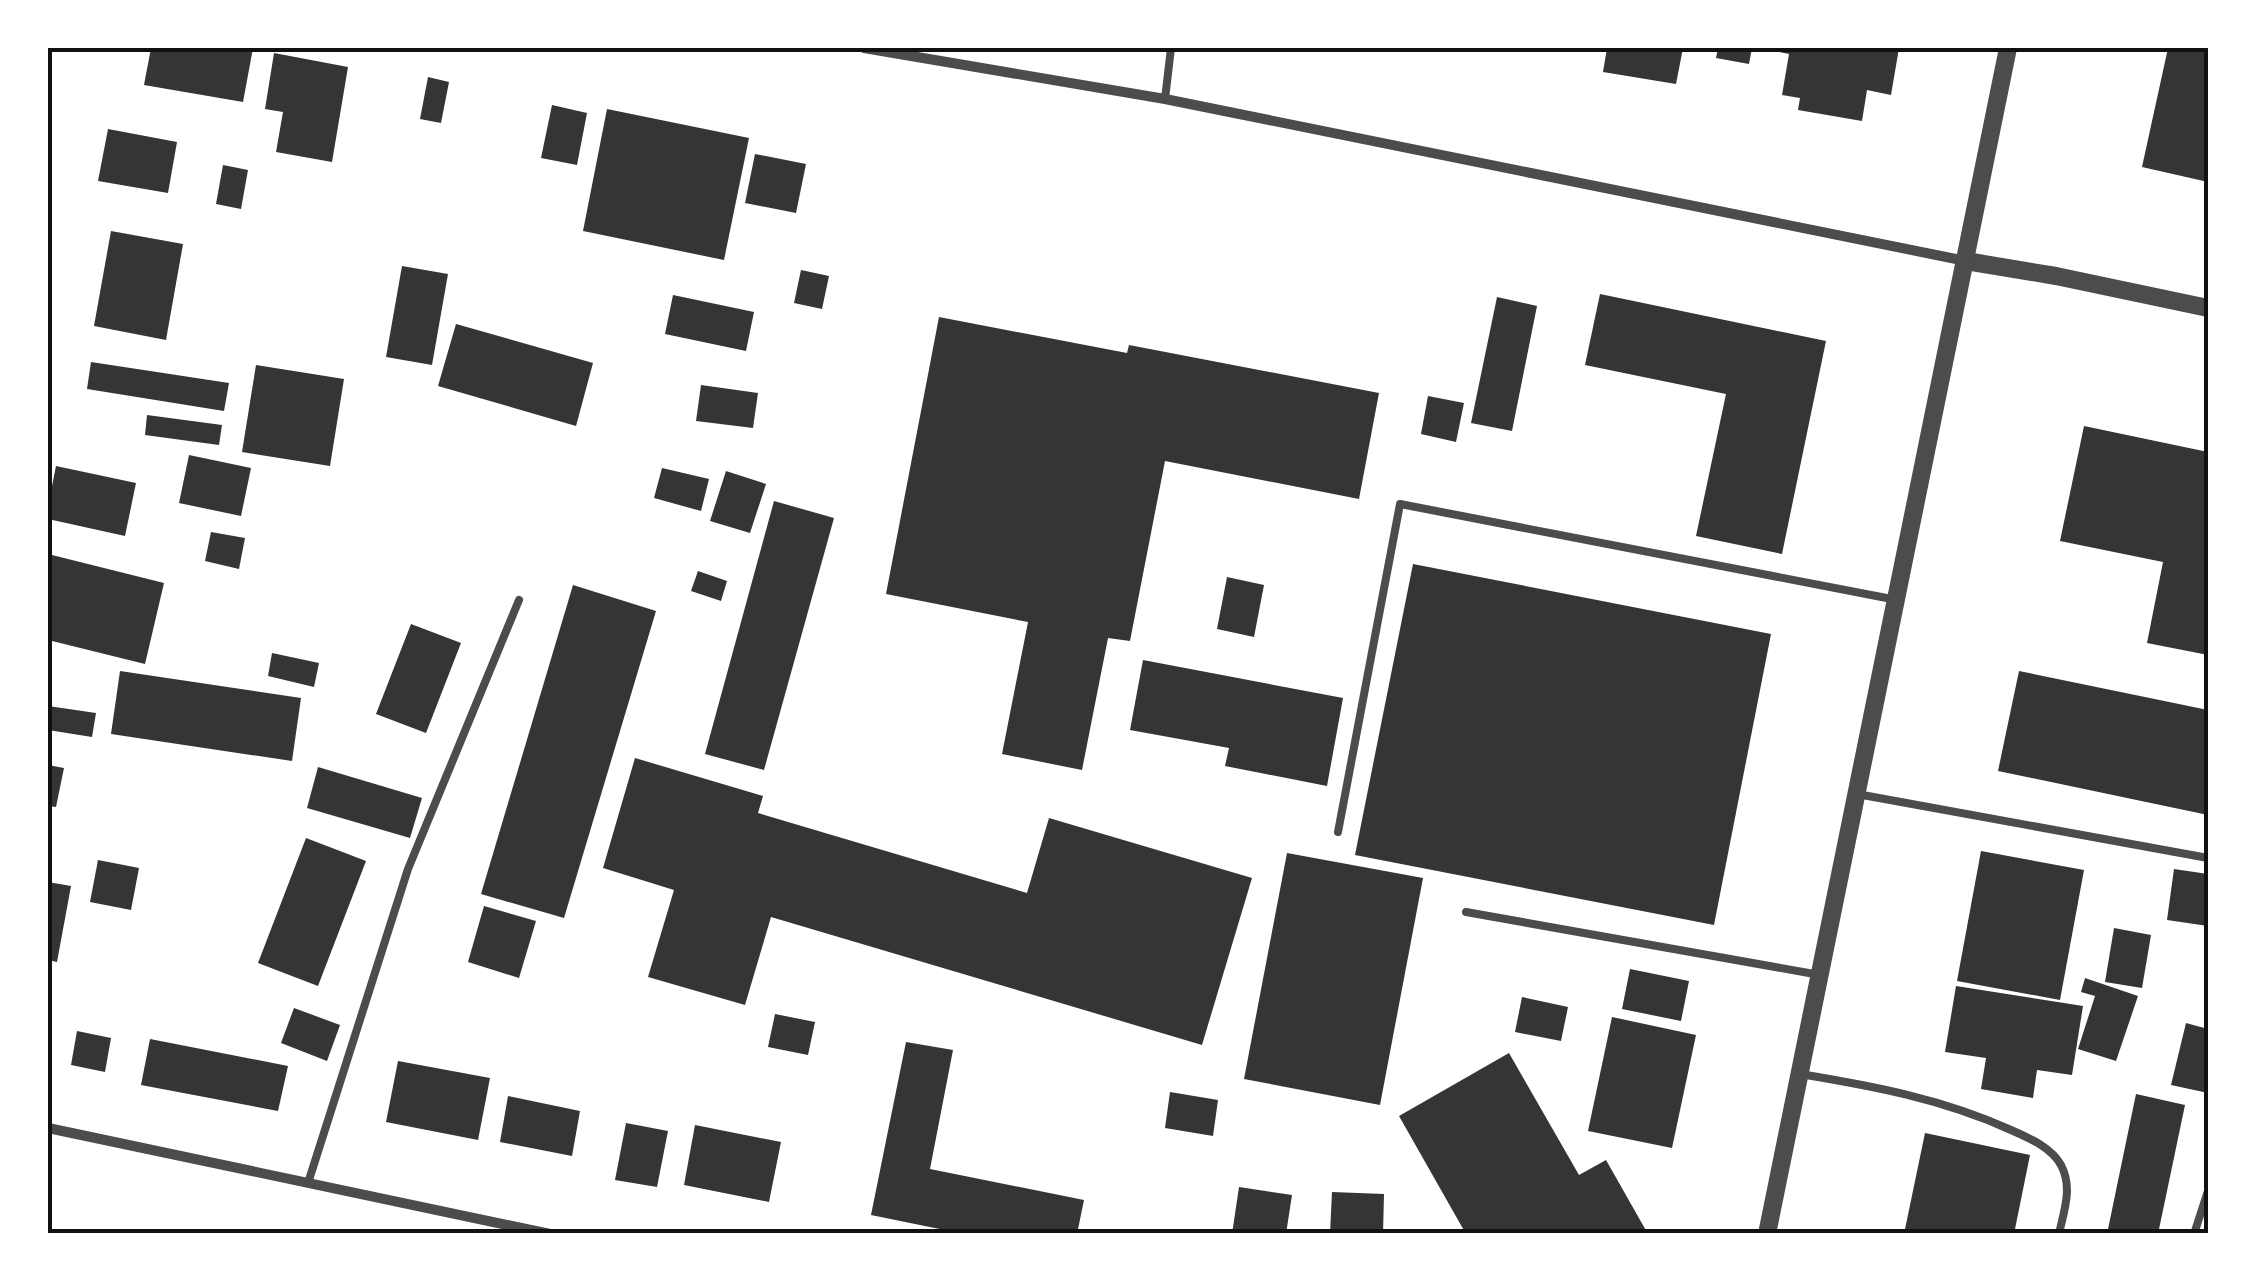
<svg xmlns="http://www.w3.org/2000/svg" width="2256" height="1281" viewBox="0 0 2256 1281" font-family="'Fira Sans',sans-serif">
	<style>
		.building { fill: #353535 }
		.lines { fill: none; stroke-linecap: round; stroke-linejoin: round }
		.service { stroke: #4c4c4c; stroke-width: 8 }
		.minor { stroke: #4c4c4c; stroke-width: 10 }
		.tertiary { stroke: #4c4c4c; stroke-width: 18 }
		.neatline { fill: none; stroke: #111; stroke-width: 4 }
	</style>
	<rect width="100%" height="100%" fill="#fff"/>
	<!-- building -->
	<g class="building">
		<polygon points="151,48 253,48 243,102 144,85"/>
		<polygon points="1607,48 1683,48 1676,84 1603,72"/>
		<polygon points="1718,48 1752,48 1749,64 1716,58"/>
		<polygon points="1765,48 1899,48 1891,95 1867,90 1862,121 1798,110 1800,98 1782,95 1789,54 1765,49"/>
		<polygon points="2168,48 2208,48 2208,182 2142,167"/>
		<polygon points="274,53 348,67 332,162 276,152 283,112 265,109"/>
		<polygon points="428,77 449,82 441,123 420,119"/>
		<polygon points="552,105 587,113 577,165 541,158"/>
		<polygon points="607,109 749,138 724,260 583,231"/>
		<polygon points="108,129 177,142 168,193 98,181"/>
		<polygon points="755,154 806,164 796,213 745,203"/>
		<polygon points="223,165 248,170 241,209 216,204"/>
		<polygon points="111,231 183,244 166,340 94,326"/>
		<polygon points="402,266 448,274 432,365 386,357"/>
		<polygon points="801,270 829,276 822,309 794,303"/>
		<polygon points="1600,294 1826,341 1782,554 1696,536 1726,394 1585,365"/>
		<polygon points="673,295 754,312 746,351 665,334"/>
		<polygon points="1497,297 1537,306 1512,431 1471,423"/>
		<polygon points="939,317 1127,353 1129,345 1379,393 1359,499 1165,461 1130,641 1108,638 1082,770 1002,754 1028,622 886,594"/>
		<polygon points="456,324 593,363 576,426 438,386"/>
		<polygon points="91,362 229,383 224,411 87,389"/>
		<polygon points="256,365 344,379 330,466 242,452"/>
		<polygon points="701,385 758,393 753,428 696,421"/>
		<polygon points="1428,396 1464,403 1456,442 1421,434"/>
		<polygon points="147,415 222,425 219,445 145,435"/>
		<polygon points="2084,426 2208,452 2208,655 2147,643 2163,562 2060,541"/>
		<polygon points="189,455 251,468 241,516 179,503"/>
		<polygon points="56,466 136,483 125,536 48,519 48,506"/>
		<polygon points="662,468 709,479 701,511 654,498"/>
		<polygon points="726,471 766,484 750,533 710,521"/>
		<polygon points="774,501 834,518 764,770 705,754"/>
		<polygon points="211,532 245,538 239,569 205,561"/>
		<polygon points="48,554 164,583 145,664 48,640"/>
		<polygon points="1413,564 1771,634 1714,925 1355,855"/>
		<polygon points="698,571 727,581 721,601 691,591"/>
		<polygon points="1227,577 1264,585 1254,637 1217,629"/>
		<polygon points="573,585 656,611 564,918 481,894"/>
		<polygon points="411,624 461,643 426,733 376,714"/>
		<polygon points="272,653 319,663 314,687 268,676"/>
		<polygon points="1143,660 1343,698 1327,786 1225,766 1229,748 1130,730"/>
		<polygon points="120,671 301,698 292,761 111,734"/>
		<polygon points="2019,671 2208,710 2208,815 1998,771"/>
		<polygon points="48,706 96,713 92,737 48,730"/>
		<polygon points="635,758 763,796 758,813 1027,893 1049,818 1252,878 1202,1045 771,917 745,1005 648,977 674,890 603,868"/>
		<polygon points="48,765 64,768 56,807 48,806"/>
		<polygon points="318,767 422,798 410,838 307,808"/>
		<polygon points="306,838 366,861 318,986 258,963"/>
		<polygon points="1981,851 2084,870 2060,1000 1957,981"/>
		<polygon points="1287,853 1423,878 1380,1105 1244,1079"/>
		<polygon points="98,860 139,868 131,910 90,902"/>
		<polygon points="2174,869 2208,874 2208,926 2167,920"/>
		<polygon points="48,882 71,886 57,962 48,960"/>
		<polygon points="484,906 536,921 519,978 468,962"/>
		<polygon points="2114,928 2151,935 2142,988 2105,982"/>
		<polygon points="1630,969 1689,981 1681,1021 1622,1009"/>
		<polygon points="2085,978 2138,996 2116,1061 2078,1049 2095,996 2081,992"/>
		<polygon points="1956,986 2083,1006 2072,1075 2037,1070 2033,1098 1981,1089 1986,1058 1945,1052"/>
		<polygon points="1522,997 1568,1007 1561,1041 1515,1032"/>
		<polygon points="294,1008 340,1025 327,1061 281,1043"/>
		<polygon points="775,1014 815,1022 808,1055 768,1047"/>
		<polygon points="1612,1017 1696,1035 1672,1148 1588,1131"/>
		<polygon points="2186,1023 2208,1029 2208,1093 2171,1085"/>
		<polygon points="77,1031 111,1038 105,1072 71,1065"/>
		<polygon points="150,1039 288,1066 278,1111 141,1085"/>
		<polygon points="906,1042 953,1050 930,1169 1084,1200 1077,1234 964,1234 871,1215"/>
		<polygon points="1509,1053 1579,1175 1606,1160 1648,1234 1466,1234 1399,1116"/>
		<polygon points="398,1061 490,1078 478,1140 386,1122"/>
		<polygon points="1170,1092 1218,1100 1213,1136 1165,1128"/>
		<polygon points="2136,1094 2185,1105 2158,1234 2107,1234"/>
		<polygon points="508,1096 580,1111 572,1156 500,1142"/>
		<polygon points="626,1123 668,1131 657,1187 615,1180"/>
		<polygon points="695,1125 781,1142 769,1202 684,1185"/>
		<polygon points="1925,1133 2030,1155 2014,1234 1904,1234"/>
		<polygon points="1239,1187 1292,1195 1286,1234 1232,1234"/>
		<polygon points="1332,1192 1384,1194 1383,1234 1330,1234"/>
	</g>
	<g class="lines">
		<!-- service -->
		<g class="service">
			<polyline points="1165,99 1171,48"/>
			<polyline points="1857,794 2208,858"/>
			<polyline points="1338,832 1400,504 1897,600"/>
			<polyline points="1466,912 1820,975"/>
			<path d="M1800,1074c73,12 143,25 211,56 18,8 40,17 50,35 12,23 3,45 -2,69"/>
			<polyline points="308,1183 408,869 519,600"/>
			<polyline points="2194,1234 2208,1191"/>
		</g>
		<!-- minor -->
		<g class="minor">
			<polyline points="864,48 1165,99 1966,261"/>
			<polyline points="48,1128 550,1234"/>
		</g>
		<!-- tertiary -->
		<g class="tertiary">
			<polyline points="1966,261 2056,276 2208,308"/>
			<polyline points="1767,1234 2008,48"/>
		</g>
	</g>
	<!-- border -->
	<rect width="2256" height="1281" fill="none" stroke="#ffffff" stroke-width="100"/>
	<rect x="50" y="50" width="2156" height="1181" class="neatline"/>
</svg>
